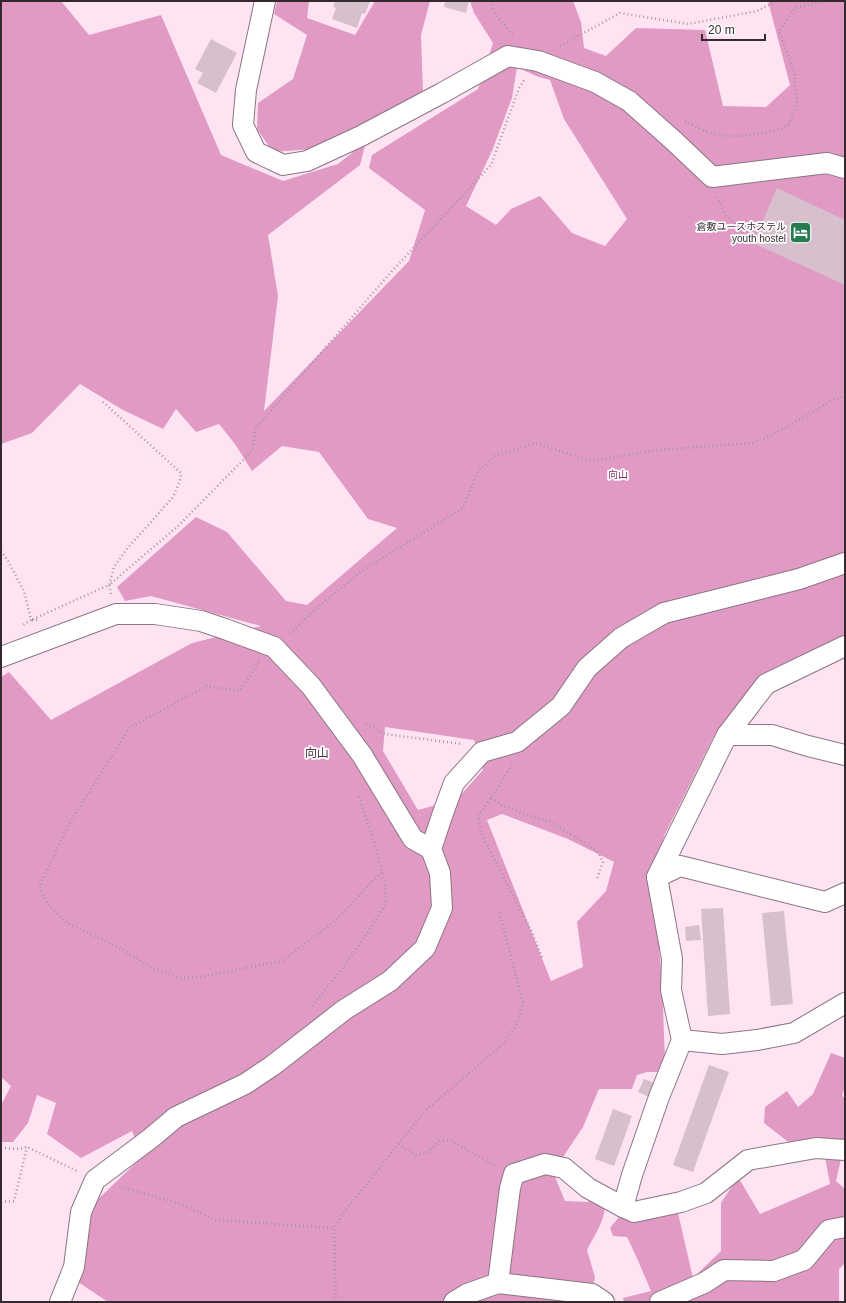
<svg xmlns="http://www.w3.org/2000/svg" width="846" height="1303" viewBox="0 0 846 1303" font-family="Arial,'Noto Sans JP',sans-serif">
	<style>
		.forest { fill: #e09ac4; fill-rule: evenodd }
		.building { fill: #d8bfcd }
		.lines { fill: none; stroke-linecap: round; stroke-linejoin: round }
		.minor-casing { stroke: #8b7582; stroke-width: 22 }
		.path { stroke: #a8959f; stroke-width: 2.5; stroke-dasharray: 1 3; stroke-linecap: butt }
		.minor { stroke: #fff; stroke-width: 20 }
		.labels { text-anchor: middle; stroke-width: 3.5; stroke-linejoin: round; paint-order: stroke }
		.poi-label { font-size: 10px; fill: #33292e; stroke: #fff; text-anchor: end }
		.park-label { font-size: 10px; fill: #86356b; stroke: #fff }
		.quarter-label { font-size: 12px; fill: #4c3843; stroke: #fff }
	</style>
	<rect width="100%" height="100%" fill="#fee4f3"/>
	<!-- forest -->
	<g class="forest">
		<path d="M1,1h60l28,34 72,-20 60,140 62,26 55,-17 28,-22 -6,23 -92,70 10,61 -14,115 145,-150 16,-51 -56,-42 3,-13 106,-66 15,-46 -19,-30 -4,-12h103l8,21 3,26 22,8 30,-28 69,2 18,76 43,1 24,-22 -22,-84h77v636l-87,42 -45,59 -48,96 -13,42 10,104 3,81 -4,11h-14l-10,3 -5,14h-33l-16,38 -30,45 12,29 22,1 8,-2 10,8c-2,16 -11,28 -18,42l8,27 -4,21 7,4h-490l-30,-20 9,-57 6,-21 49,-47 -10,-26 -51,27 -34,-24 9,-31 -19,-8 -9,28 -15,19h-10l-2,-1v-36l10,-19 -10,-9v-400l8,-5 42,48 141,-77 69,-17 -110,-30 -26,5 -8,-14 79,-70 31,15 59,69 21,4 90,-77 -29,-9 -49,-67 -37,-6 -30,25 -17,-27 -16,-20 -23,8 -20,-23 -13,20 -40,-19 -43,-26 -48,49 -31,11zM517,67l19,9 14,4 14,39 63,100 -22,27 -33,-13 -32,-37 -29,13 -15,16 -30,-19 26,-55 20,-53zM385,727l89,13 9,30 -26,29 -39,11 -35,-59zM502,814l66,25 46,23 -8,29 -29,31 6,45 -32,14 -64,-161z"/>
		<polygon points="277,1 309,1 307,18 355,35 375,1 430,1 421,35 423,93 313,149 273,152 257,129 258,103 293,79 307,35 274,14"/>
		<polygon points="831,1053 845,1058 845,1086 842,1096 845,1098 845,1159 841,1159 836,1181 845,1189 845,1263 839,1269 839,1302 624,1302 623,1298 651,1291 636,1256 627,1237 613,1236 610,1228 619,1217 634,1218 678,1213 693,1278 721,1251 721,1203 738,1177 760,1214 830,1184 825,1157 787,1141 764,1123 765,1107 787,1091 798,1107 813,1094"/>
	</g>
	<!-- building -->
	<g class="building">
		<polygon points="335,1 370,1 365,14 362,13 357,28 332,19 336,8 333,7"/>
		<polygon points="445,1 469,1 466,13 444,7"/>
		<polygon points="211,39 237,53 216,93 197,83 203,73 195,69"/>
		<polygon points="777,188 845,220 845,285 753,243"/>
		<polygon points="723,908 730,1014 708,1016 701,909"/>
		<polygon points="784,911 793,1004 771,1006 762,913"/>
		<polygon points="699,925 701,940 686,941 685,927"/>
		<polygon points="709,1065 729,1072 693,1172 673,1165"/>
		<polygon points="644,1079 657,1084 651,1098 638,1092"/>
		<polygon points="613,1109 632,1116 614,1166 595,1159"/>
	</g>
	<g class="lines">
		<defs>
			<g id="minor">
				<polyline points="265,1 246,90 243,125 256,152 283,165 307,161 361,136 442,93 508,56 538,61 595,82 629,101 674,141 712,177 827,163 845,168"/>
				<polyline points="1,657 116,614 155,614 201,621 225,629 274,647 311,686 362,755 413,839 431,849"/>
				<polyline points="727,735 766,684 845,646"/>
				<polyline points="657,877 680,866 825,902 845,893"/>
				<polyline points="682,1040 722,1044 757,1040 794,1033 845,1003"/>
				<polyline points="623,1207 634,1212 681,1202 706,1193 748,1160 816,1148 845,1150"/>
				<polyline points="498,1283 510,1188 514,1174 545,1164 564,1168 588,1188 623,1207 632,1175 659,1097 682,1040 671,990 672,959 657,877 727,735 772,735 808,746 845,755"/>
				<polyline points="60,1302 74,1267 81,1212 95,1180 151,1138 176,1117 245,1084 272,1066 344,1010 390,981 425,948 442,908 440,873 431,849 443,813 454,783 482,752 517,742 561,706 587,668 621,638 664,613 799,579 845,563"/>
				<polyline points="454,1302 467,1294 498,1283 592,1294 604,1302"/>
				<polyline points="660,1302 704,1283 724,1270 774,1271 804,1260 829,1230 845,1227"/>
			</g>
		</defs>
		<!-- minor casing -->
		<use href="#minor" class="minor-casing"/>
		<!-- path -->
		<g class="path">
			<polyline points="490,1 495,14 513,35"/>
			<polyline points="560,46 620,13 688,24 757,11 777,1"/>
			<path d="M685,121c9,4 19,11 29,13 25,5 51,0 74,-8l9,-22 -3,-33 -15,-40 16,-23 29,-7"/>
			<polyline points="717,197 726,215 745,234 750,237"/>
			<polyline points="1,551 8,561 24,591 31,620 23,625"/>
			<polyline points="111,594 109,585 178,526 253,450 255,429 392,271 491,165 519,88 525,79"/>
			<polyline points="37,620 31,620 109,585 114,567 126,550 173,497 180,481 181,473 102,401"/>
			<polyline points="290,633 319,606 363,570 463,508 478,471 495,456 535,443 591,461 656,450 752,443 772,435 794,423 833,400 845,396"/>
			<polyline points="259,662 240,691 207,686 130,727 69,824 39,887 48,905 67,923 120,948 152,968 181,978 205,976 282,961 335,921 382,871"/>
			<polyline points="366,724 385,734 462,744"/>
			<polyline points="512,765 501,783 478,816 481,833 532,932 543,960"/>
			<polyline points="491,798 502,806 553,823 597,851 603,862 597,879"/>
			<path d="M312,1006c22,-27 44,-54 62,-84 3,-5 9,-12 11,-18 6,-18 -20,-89 -27,-110"/>
			<polyline points="399,1144 416,1155 428,1152 440,1141 450,1140 495,1166"/>
			<polyline points="1,1148 19,1149 27,1147 77,1171"/>
			<polyline points="121,1187 178,1203 216,1220 334,1228"/>
			<polyline points="1,1202 14,1201 27,1147"/>
			<polyline points="336,1302 334,1228 345,1211 425,1111 505,1042 517,1024 523,1002 499,911"/>
		</g>
		<!-- minor -->
		<use href="#minor" class="minor"/>
	</g>
	<!-- icons -->
	<defs>
		<symbol id="hotel-square" viewBox="-11 -11 22 22"><rect x="-9" y="-9" width="18" height="18" rx="4" fill="#277c4f" stroke="#fff"/><path d="M-6-4.5h1.5V1H6V5H4.5V3h-9V5H-6ZM-4 0a1.8 1.8 0 1 1 3.6 0ZM.5 0V-2.5h3Q6-2.5 6 0Z" fill="#fff"/></symbol>
	</defs>
	<g fill-rule="evenodd">
		<use href="#hotel-square" x="788" y="220" width="25" height="25"/>
	</g>
	<g class="labels">
		<!-- poi labels -->
		<g class="poi-label">
			<text x="786" y="230">倉敷ユースホステル<tspan x="786" dy="12">youth hostel</tspan></text>
		</g>
		<!-- park labels -->
		<g class="park-label">
			<text x="618" y="478">向山</text>
		</g>
		<!-- quarter labels -->
		<g class="quarter-label">
			<text x="317" y="757">向山</text>
		</g>
	</g>
	<!-- border -->
	<rect width="846" height="1303" fill="none" stroke="#33292e" stroke-width="4"/>
	<!-- scale -->
	<path d="M702 34v6h63v-6" fill="none" stroke="#33292e" stroke-width="2"/>
	<text x="708" y="34" font-size="12" fill="#33292e" stroke="#ffffff" stroke-width="3" paint-order="stroke">20 m</text>
</svg>
